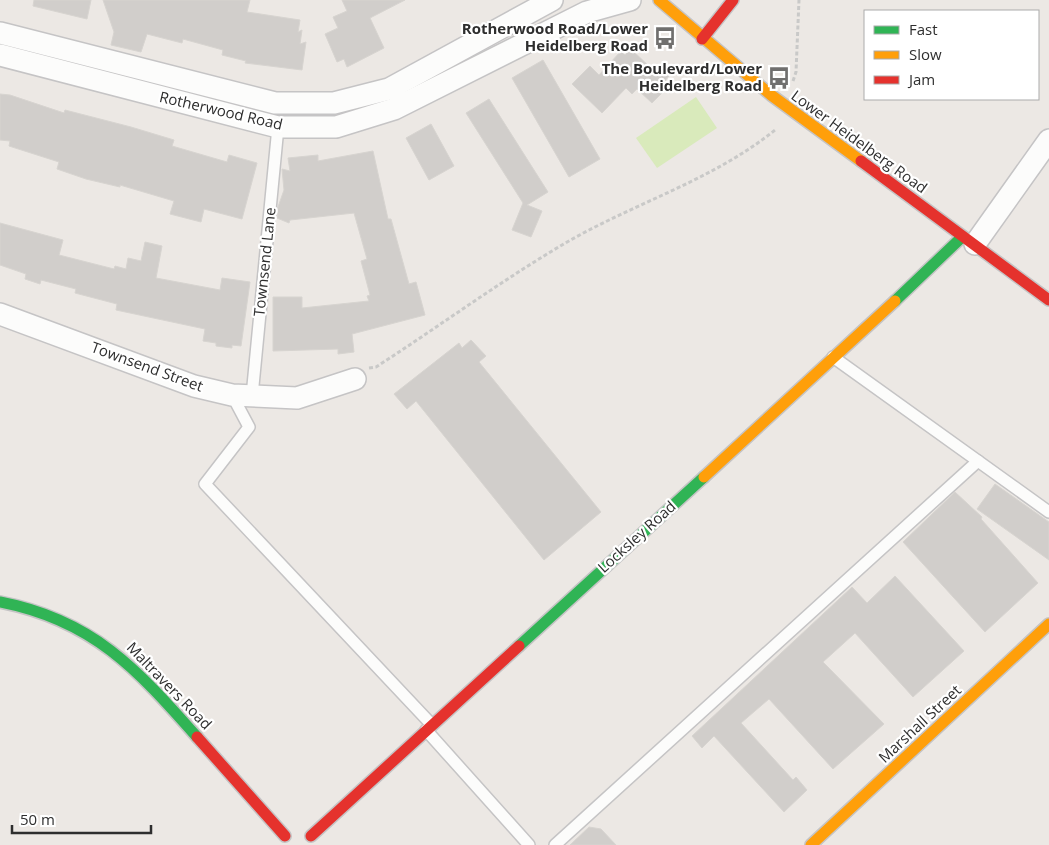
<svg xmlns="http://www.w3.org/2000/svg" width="1049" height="845" viewBox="0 0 1049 845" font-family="'Open Sans',sans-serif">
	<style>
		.pitch { fill: #d9eabb }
		.building { fill: #d1cecb; stroke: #d7d4d0 }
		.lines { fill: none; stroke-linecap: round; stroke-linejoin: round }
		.lane-casing { stroke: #c5c4c5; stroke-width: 14 }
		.street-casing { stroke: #c5c4c5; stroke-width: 24 }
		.fast-casing { stroke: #c5c4c5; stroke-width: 14 }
		.slow-casing { stroke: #c5c4c5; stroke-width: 14 }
		.jam-casing { stroke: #c5c4c5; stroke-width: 14 }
		.path { stroke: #c9c9c8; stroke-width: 3; stroke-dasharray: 4 2.5; stroke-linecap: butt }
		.lane { stroke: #fcfcfb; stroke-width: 11 }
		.street { stroke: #fcfcfb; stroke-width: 21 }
		.fast { stroke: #30b455; stroke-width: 11 }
		.slow { stroke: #ff9f0a; stroke-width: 11 }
		.jam { stroke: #e5322d; stroke-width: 11 }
		.labels { text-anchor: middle; stroke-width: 4.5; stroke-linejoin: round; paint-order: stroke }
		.poi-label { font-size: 15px; font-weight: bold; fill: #2e2e2e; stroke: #fff; text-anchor: end }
		.street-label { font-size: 15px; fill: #2e2e2e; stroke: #fff }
	</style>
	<rect width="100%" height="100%" fill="#ece8e4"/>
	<!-- pitch -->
	<polygon class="pitch" points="696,97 717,128 657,168 636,138"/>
	<!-- building -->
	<g class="building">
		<polygon points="34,0 91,0 87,19 33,6"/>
		<polygon points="103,0 250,0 247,12 300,20 298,32 302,30 300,44 306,42 302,70 245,63 246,61 222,55 223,50 183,39 182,43 147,34 141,52 111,45 114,32"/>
		<polygon points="342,0 405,0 370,18 384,48 347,67 344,59 337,62 325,34 338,28 333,17 347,11"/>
		<polygon points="631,49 654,71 663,63 672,72 664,82 669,86 652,103 637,89 632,94 626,88 602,113 572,84 590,66 599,75 621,51 625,55"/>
		<polygon points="543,60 600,159 569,177 512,78"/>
		<polygon points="0,94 10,95 64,113 65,110 131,127 174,140 172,146 227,162 229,155 257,163 242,219 204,209 201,222 170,214 174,201 120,185 120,187 86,179 57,169 59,162 9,146 10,141 0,140"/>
		<polygon points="489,99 548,192 527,205 542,211 531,237 512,230 523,203 466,113"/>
		<polygon points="431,124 454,166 429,180 406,138"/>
		<polygon points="373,151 388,219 391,219 409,284 416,282 425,315 352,334 354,352 338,354 338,349 273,351 273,297 302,297 302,308 369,301 367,296 370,295 361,261 367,259 354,213 290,220 289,223 277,218 278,207 284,190 282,169 290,171 288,158 318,155 318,161"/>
		<polygon points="0,223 63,240 59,255 114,269 115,266 126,269 128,258 141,261 145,242 162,246 156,278 220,290 222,278 250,282 241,346 232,345 232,348 216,346 216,343 203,341 205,329 116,310 117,304 75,293 76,289 41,280 40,284 25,279 26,274 0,265"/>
		<polygon points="471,340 486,356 479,362 601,512 544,560 416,401 407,409 394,394 459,343 462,348"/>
		<polygon points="995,484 1049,522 1049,560 977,509"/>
		<polygon points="955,492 982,517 981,519 1038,583 985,632 903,542"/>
		<polygon points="895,576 964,651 913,697 855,633 823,662 884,724 833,769 769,699 741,723 793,780 796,777 807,790 784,812 714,736 702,748 692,736 852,587 867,603"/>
		<polygon points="589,827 601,829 616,845 570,845"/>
	</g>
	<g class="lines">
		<defs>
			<g id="lane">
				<polyline points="833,357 1049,512"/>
				<polyline points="232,395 249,427 205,484 432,725"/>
				<polyline points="252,396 278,127"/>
				<polyline points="426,730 529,845"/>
				<polyline points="555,845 978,461"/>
			</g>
			<g id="street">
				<polyline points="0,33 275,103 334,103 389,89 552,0"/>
				<polyline points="0,55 278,127 336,127 394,109 587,12 630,0"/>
				<polyline points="975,244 1049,140"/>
				<polyline points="0,314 194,386 232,395 297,398 355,379"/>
			</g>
			<g id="fast">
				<polyline points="895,301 962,237"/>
				<path d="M0,602c93,18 137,67 197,135"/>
				<polyline points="519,646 704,477"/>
			</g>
			<g id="slow">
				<polyline points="659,0 771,95 861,161"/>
				<polyline points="704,477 895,301"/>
				<polyline points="811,845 1049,624"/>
			</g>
			<g id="jam">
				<polyline points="702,39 733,0"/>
				<polyline points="861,161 1049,300"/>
				<polyline points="197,737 285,836"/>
				<polyline points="311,836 519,646"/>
			</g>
		</defs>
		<!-- lane casing -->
		<use href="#lane" class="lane-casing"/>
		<!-- street casing -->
		<use href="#street" class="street-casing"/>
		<!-- fast casing -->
		<use href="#fast" class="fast-casing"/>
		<!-- slow casing -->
		<use href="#slow" class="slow-casing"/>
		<!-- jam casing -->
		<use href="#jam" class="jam-casing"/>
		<!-- path -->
		<g class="path">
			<polyline points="793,81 796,72 799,0"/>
			<path d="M369,368l7,-1c62,-40 122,-84 186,-122 69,-41 150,-64 213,-115"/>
		</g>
		<!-- lane -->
		<use href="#lane" class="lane"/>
		<!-- street -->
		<use href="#street" class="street"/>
		<!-- fast -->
		<use href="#fast" class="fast"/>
		<!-- slow -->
		<use href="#slow" class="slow"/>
		<!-- jam -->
		<use href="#jam" class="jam"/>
	</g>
	<!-- icons -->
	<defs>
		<symbol id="bus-bare" viewBox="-9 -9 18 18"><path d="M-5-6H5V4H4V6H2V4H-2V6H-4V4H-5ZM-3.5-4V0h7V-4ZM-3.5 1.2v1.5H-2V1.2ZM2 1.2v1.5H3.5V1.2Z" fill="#706f6e" stroke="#fff" stroke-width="2.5" paint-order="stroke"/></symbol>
	</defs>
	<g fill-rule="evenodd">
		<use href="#bus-bare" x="649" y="22" width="32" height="32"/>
		<use href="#bus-bare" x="763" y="62" width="32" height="32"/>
	</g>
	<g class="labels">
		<!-- poi labels -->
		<g class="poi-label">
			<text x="648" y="34">Rotherwood Road/Lower<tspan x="648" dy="17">Heidelberg Road</tspan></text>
			<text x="762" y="74">The Boulevard/Lower<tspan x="762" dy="17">Heidelberg Road</tspan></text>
		</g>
		<!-- street labels -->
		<g class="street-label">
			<text transform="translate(221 111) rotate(13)" y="5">Rotherwood Road</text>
			<text transform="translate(859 142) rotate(36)" y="5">Lower Heidelberg Road</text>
			<text transform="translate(265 262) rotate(-84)" y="5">Townsend Lane</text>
			<text transform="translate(147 367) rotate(20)" y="5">Townsend Street</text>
			<text transform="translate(637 537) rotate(-42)" y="5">Locksley Road</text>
			<text transform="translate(169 686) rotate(46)" y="5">Maltravers Road</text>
			<text transform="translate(920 724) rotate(-43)" y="5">Marshall Street</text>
		</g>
	</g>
	<!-- legend -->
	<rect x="864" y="10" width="175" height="90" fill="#ffffff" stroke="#ababab"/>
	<rect x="874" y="26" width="25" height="8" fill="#30b455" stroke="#ababab"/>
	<text x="909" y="35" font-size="15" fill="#2e2e2e">Fast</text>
	<rect x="874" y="51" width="25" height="8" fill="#ff9f0a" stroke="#ababab"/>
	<text x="909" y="60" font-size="15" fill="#2e2e2e">Slow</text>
	<rect x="874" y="76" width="25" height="8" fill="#e5322d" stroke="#ababab"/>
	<text x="909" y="85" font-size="15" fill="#2e2e2e">Jam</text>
	<!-- scale -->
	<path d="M12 825v8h139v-8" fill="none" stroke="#2e2e2e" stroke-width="2.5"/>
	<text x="20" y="825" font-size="15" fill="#2e2e2e" stroke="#ffffff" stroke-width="4" paint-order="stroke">50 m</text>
</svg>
